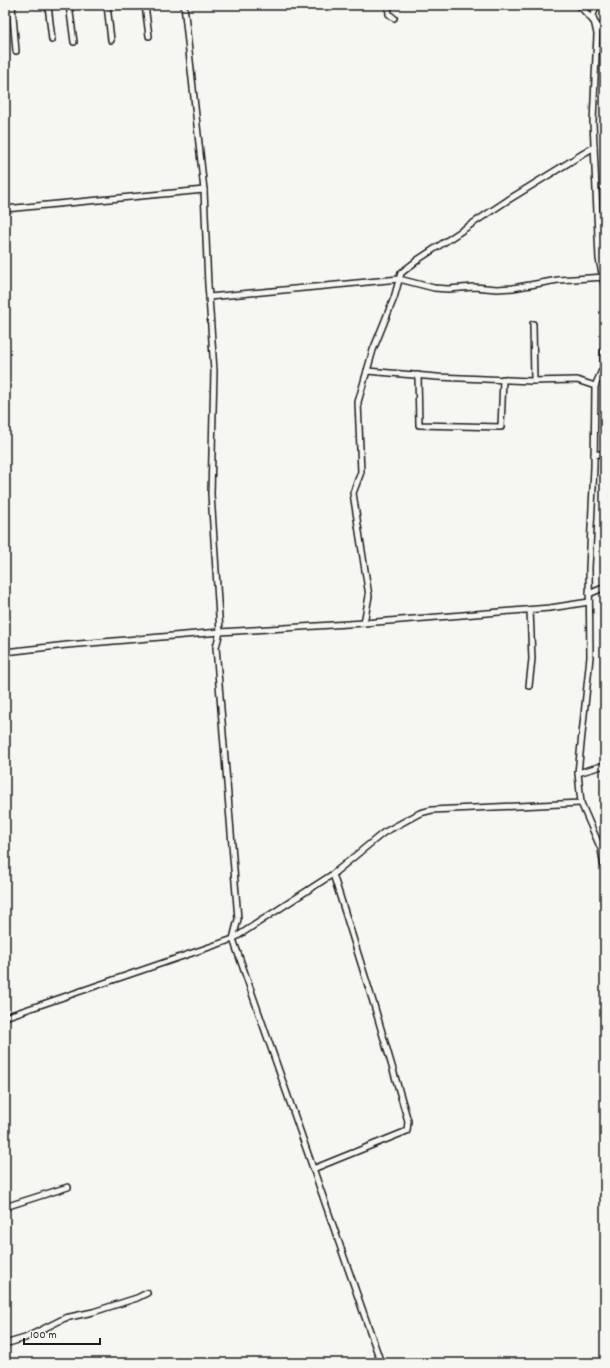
<svg xmlns="http://www.w3.org/2000/svg" width="610" height="1368" viewBox="0 0 610 1368" font-family="Dekko,sans-serif">
	<style>
		.lines { fill: none; stroke-linecap: round; stroke-linejoin: round }
		.street-casing { stroke: #1c1c1c; stroke-width: 8 }
		.street { stroke: #f6f6f2; stroke-width: 5 }
	</style>
	<rect width="100%" height="100%" fill="#f6f6f2"/>
	<filter id="ink" filterUnits="userSpaceOnUse"><feTurbulence type="fractalNoise" baseFrequency=".025" numOctaves="2"/><feDisplacementMap in="SourceGraphic" scale="8" xChannelSelector="R" yChannelSelector="G"/><feConvolveMatrix kernelMatrix="1 2 1 2 8 2 1 2 1" color-interpolation-filters="sRGB"/></filter>
	<g filter="url(#ink)">
		<g class="lines">
			<defs>
				<g id="street">
					<polyline points="12,5 16,51"/>
					<polyline points="48,5 52,40"/>
					<polyline points="69,5 74,42"/>
					<polyline points="107,5 111,40"/>
					<polyline points="145,5 149,36"/>
					<polyline points="184,5 204,190 208,285 209,297 214,371 211,494 220,632 216,647 238,919 233,939 381,1363"/>
					<polyline points="388,5 389,14 394,18"/>
					<polyline points="579,5 605,34"/>
					<polyline points="596,5 593,16 597,34 593,122 599,259 605,288"/>
					<polyline points="5,209 204,190"/>
					<polyline points="599,244 605,243"/>
					<polyline points="209,297 399,279 434,288 448,289 474,287 497,289 513,288 558,280 605,277"/>
					<polyline points="533,324 534,381"/>
					<polyline points="605,328 603,368 595,386 594,467 589,568 590,657 578,773 581,803 601,849 605,872"/>
					<polyline points="367,371 437,377 531,381 577,380 595,386"/>
					<polyline points="418,375 419,425 501,427 503,379"/>
					<polyline points="594,455 605,453"/>
					<polyline points="589,594 605,587"/>
					<polyline points="364,623 369,596 353,493 361,472 358,402 373,350 394,298 401,273 419,259 508,200 594,147"/>
					<polyline points="5,652 67,645 220,632 364,623 550,608 589,602"/>
					<polyline points="529,686 532,659 530,610"/>
					<polyline points="578,773 605,765"/>
					<polyline points="5,1017 233,939 333,874 383,833 420,813 432,810 581,803"/>
					<polyline points="313,1169 407,1131 408,1121 374,1005 333,874"/>
					<polyline points="5,1207 68,1187"/>
					<polyline points="5,1344 25,1338 65,1318 93,1312 137,1298 147,1293"/>
				</g>
			</defs>
			<!-- street casing -->
			<use href="#street" class="street-casing"/>
			<!-- street -->
			<use href="#street" class="street"/>
		</g>
	</g>
	<!-- margin -->
	<rect width="610" height="1368" fill="none" stroke="#f6f6f2" stroke-width="20"/>
	<rect x="10" y="10" width="590" height="1348" fill="none" stroke="#1c1c1c" stroke-width="1.5" filter="url(#ink)"/>
	<!-- scale -->
	<path d="M24 1338v6h76v-6" fill="none" stroke="#1c1c1c" stroke-width="2"/>
	<text x="30" y="1338" font-size="12" fill="#1c1c1c" stroke="#f6f6f2" stroke-width="3" paint-order="stroke">100 m</text>
</svg>
